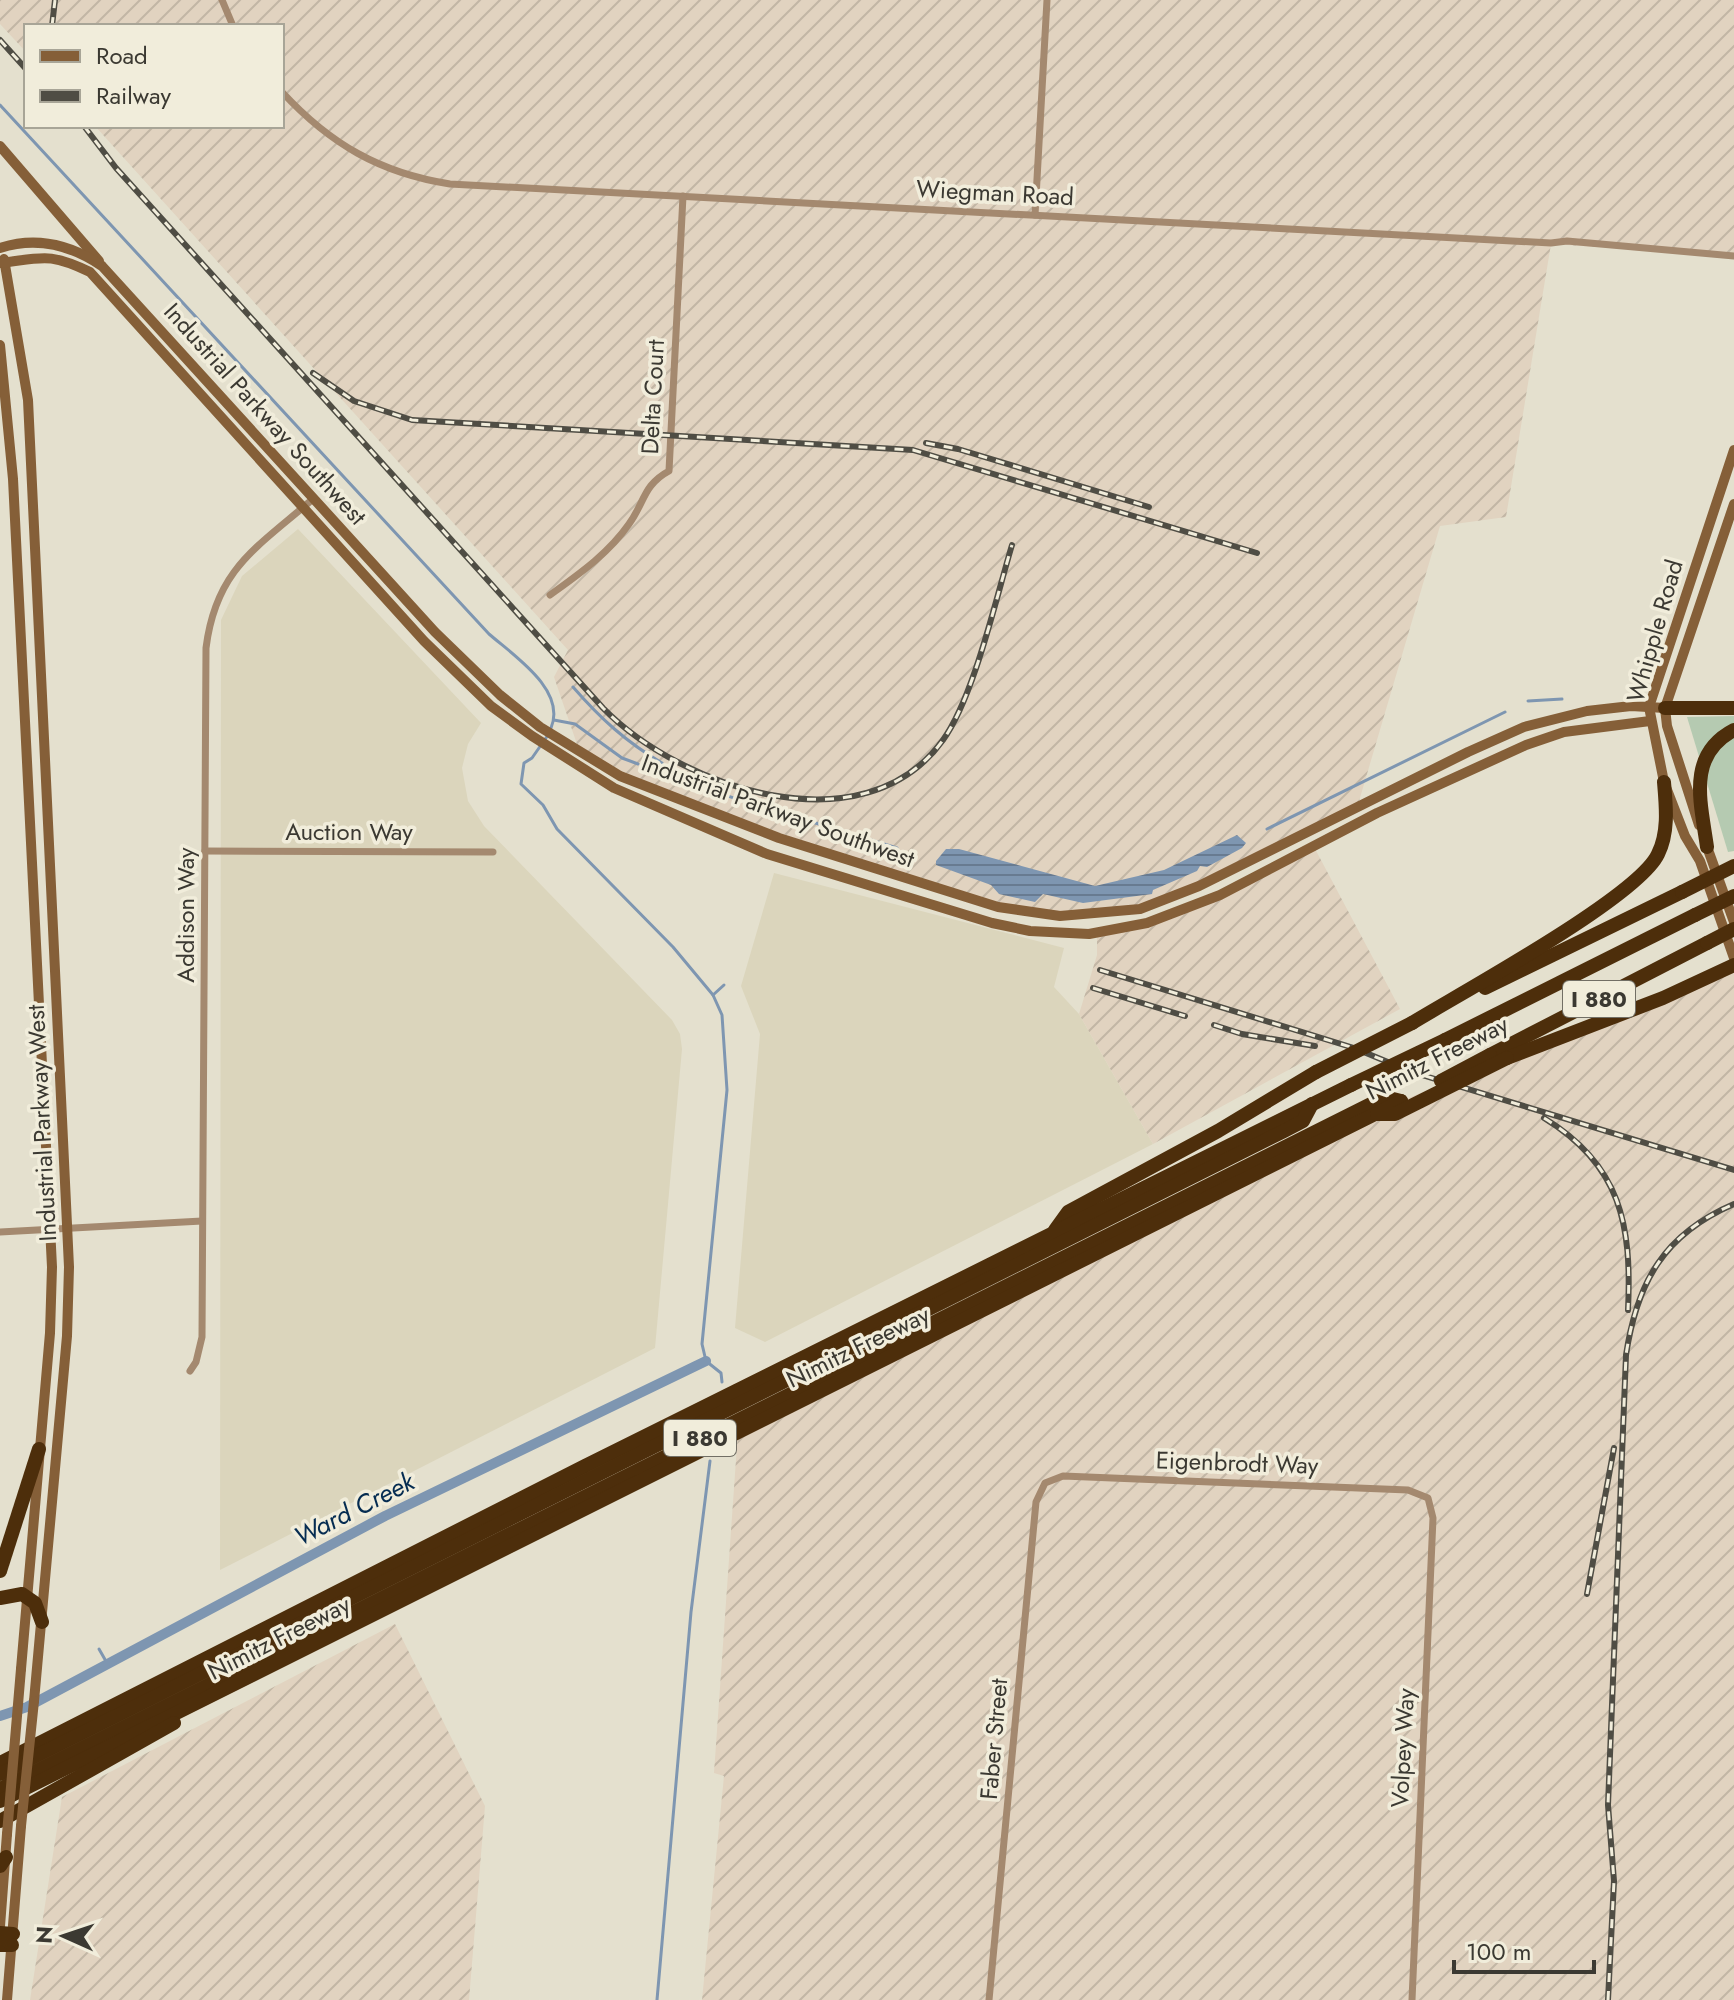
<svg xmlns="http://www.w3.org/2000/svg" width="1734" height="2000" viewBox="0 0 1734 2000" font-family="Jost,sans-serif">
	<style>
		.built { fill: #dbd5bc }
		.industrial { fill: url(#industrial-furrows) }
		.grass { fill: #b5cab1 }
		.water { fill: url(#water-rules) }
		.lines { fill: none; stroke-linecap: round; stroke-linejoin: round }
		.stream { stroke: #7e96b1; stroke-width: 3 }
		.canal { stroke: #7e96b1; stroke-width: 10 }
		.minor { stroke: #a4896f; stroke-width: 7 }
		.secondary { stroke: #855f38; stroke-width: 10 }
		.motorway { stroke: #4d2e0b; stroke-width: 14 }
		.rail-casing { stroke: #4f4d44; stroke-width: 6 }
		.rail { stroke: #f1eddb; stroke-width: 3; stroke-dasharray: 9; stroke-linecap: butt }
		.secondary-bridge { stroke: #855f38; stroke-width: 10 }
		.motorway-bridge { stroke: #4d2e0b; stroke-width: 14 }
		.labels { text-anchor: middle; stroke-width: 7; stroke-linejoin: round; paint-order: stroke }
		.shield { fill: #f1eddb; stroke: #726f65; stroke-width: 2 }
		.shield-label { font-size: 22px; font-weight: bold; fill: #3b3932 }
		.street-label { font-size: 24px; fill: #3b3932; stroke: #f1eddb }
		.water-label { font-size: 26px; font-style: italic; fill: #052c51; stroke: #f1eddb }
	</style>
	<defs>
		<pattern id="industrial-furrows" width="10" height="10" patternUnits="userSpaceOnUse" patternTransform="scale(2)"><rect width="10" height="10" fill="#e1d3c0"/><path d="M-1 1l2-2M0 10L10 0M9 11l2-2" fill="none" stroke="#c2b6a5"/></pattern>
		<pattern id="water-rules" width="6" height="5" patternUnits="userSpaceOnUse" patternTransform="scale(2)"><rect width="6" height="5" fill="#7e96b1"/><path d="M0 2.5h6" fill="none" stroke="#687b91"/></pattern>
	</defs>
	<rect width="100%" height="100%" fill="#e4e0ce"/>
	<!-- built -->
	<g class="built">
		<polygon points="298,529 481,723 468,744 462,768 468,801 484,826 672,1020 680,1034 682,1049 655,1348 220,1570 221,620 242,576"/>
		<polygon points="774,873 1064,948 1054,987 1079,1014 1153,1144 765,1342 735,1328 760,1034 741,986"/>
	</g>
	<!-- industrial -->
	<g class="industrial">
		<polygon points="0,0 1734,0 1734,256 1551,244 1506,517 1440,526 1357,808 1166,900 1081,916 998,907 707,808 580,753 554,677 568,650 95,126 282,126 282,26 26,26 26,52 0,24"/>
		<polygon points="1313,845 1400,1009 1153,1144 1079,1014 1097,955 1097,933 1175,914"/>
		<polygon points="1734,965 1734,2000 702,2000 724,1776 714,1773 738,1431 1401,1101"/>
		<polygon points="395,1624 485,1806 469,2000 30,2000 62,1797"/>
	</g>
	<!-- grass -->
	<polygon class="grass" points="1734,716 1734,851 1728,852 1687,717"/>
	<!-- water -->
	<polygon class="water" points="1237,835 1246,843 1242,848 1207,867 1200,866 1197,871 1153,890 1152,894 1083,903 1043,894 1035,902 999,894 991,885 936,865 936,861 946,849 959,849 1095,886 1164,870"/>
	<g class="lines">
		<!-- stream -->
		<g class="stream">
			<path d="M0,105l489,529c24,21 78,56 62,94"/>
			<path d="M573,687c27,31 53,55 89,76"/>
			<polyline points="1528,701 1562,699"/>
			<polyline points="554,720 575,724 622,758 638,764"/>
			<polyline points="548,735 532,758 524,763 521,784 543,805 557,829 673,947 713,995 722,1015 727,1090 702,1344 706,1361 721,1373 722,1382"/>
			<polyline points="655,773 797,818"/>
			<polyline points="809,821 897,848"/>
			<polyline points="1267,829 1505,712"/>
			<polyline points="713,995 724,985"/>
			<polyline points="99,1649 107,1663"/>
			<polyline points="657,2000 691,1612 710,1461"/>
		</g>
		<!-- canal -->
		<polyline class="canal" points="0,1716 27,1707 385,1516 706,1361"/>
		<!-- minor -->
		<g class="minor">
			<polyline points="222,0 233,26"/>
			<path d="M282,92c48,52 98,81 168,92l1101,59 16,-2 167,15"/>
			<polyline points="1035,215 1047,0"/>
			<path d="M550,595c29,-21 58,-41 79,-71 16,-22 14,-39 40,-53l14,-275"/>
			<polyline points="205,851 493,852"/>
			<polyline points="0,1232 202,1221"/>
			<path d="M190,1371l6,-9 6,-25 4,-689c10,-80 52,-101 108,-150"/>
			<polyline points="989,2000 1036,1502 1045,1483 1063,1476 1408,1490 1428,1498 1433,1518 1412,2000"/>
		</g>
		<!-- secondary -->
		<g class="secondary">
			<polyline points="0,146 99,261"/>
			<path d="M0,248c37,-12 71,-3 102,18l333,366 65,63 40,32 80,49 159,62 219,69 62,9 80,-7 59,-23 269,-134 56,-25 63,-16 44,-5 34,2"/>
			<polyline points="4,259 28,400 69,1267 67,1336 34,1701"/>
			<path d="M0,263c43,-5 48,-11 90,9l334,369 67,65 41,30 82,52 153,66 225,69 38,8 59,3 58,-11 73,-28 157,-82 149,-68 38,-13 86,-11"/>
			<polyline points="0,345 13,479 52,1267 50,1333 21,1669"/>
			<polyline points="1734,450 1649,707 1664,782 1685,836 1700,861 1734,958"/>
			<polyline points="1699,825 1667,726 1665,708 1734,504"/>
			<polyline points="1706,844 1734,922"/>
			<polyline points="0,1926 7,1834"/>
			<polyline points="7,2000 21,1826"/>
		</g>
		<!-- motorway -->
		<g class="motorway">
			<polyline points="1665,708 1734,708"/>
			<path d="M1707,847c-6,-44 -21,-92 27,-117"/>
			<polyline points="1485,988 1682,892"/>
			<path d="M1412,1023c49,-30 226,-126 246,-169 11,-22 8,-48 6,-72"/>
			<polyline points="1445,1040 1695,915"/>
			<polyline points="1490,1055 1707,943"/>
			<polyline points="1507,1058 1663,998 1734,965"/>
			<polyline points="1055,1230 1068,1212 1218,1131 1316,1072"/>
			<polyline points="0,1571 39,1449"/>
			<polyline points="0,1598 22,1594 35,1603 42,1622"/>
			<polyline points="0,1763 585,1466 1351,1085"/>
			<polyline points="0,1774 1284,1131 1303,1121 1312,1104"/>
			<polyline points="0,1789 1385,1097 1401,1101"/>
			<polyline points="0,1801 1401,1101"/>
			<polyline points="0,1821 174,1723"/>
			<polyline points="0,1866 6,1857"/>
			<polyline points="0,1933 13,1934"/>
			<polyline points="0,1945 12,1945"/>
		</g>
		<defs>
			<g id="rail">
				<polyline points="52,26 55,0"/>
				<polyline points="0,40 26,69"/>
				<path d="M84,126l32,42 487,540c78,80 261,142 340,32 31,-43 53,-142 69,-195"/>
				<polyline points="313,373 354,401 412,420 913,450 1257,553"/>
				<polyline points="926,443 958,449 1149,507"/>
				<polyline points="1100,970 1354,1048 1412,1072 1734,1170"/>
				<polyline points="1093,988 1185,1016"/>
				<polyline points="1214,1025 1242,1034 1315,1046"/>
				<path d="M1544,1118c77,47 88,107 84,192"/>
				<polyline points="1587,1594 1614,1448"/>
				<path d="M1608,2000l6,-119 -6,-76 18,-450c11,-73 38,-121 108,-151"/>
			</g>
		</defs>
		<!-- rail casing -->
		<use href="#rail" class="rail-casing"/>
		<!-- rail -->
		<use href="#rail" class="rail"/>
		<!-- secondary-bridge -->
		<g class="secondary-bridge">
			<polyline points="21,1826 34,1701"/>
			<polyline points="7,1834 21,1669"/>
		</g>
		<!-- motorway-bridge -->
		<g class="motorway-bridge">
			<polyline points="1682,892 1734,866"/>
			<polyline points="1695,915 1734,896"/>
			<polyline points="1707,943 1734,929"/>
			<polyline points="1316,1072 1412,1023"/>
			<polyline points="1441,1081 1490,1055"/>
			<polyline points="1351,1085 1445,1040"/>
			<polyline points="1377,1114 1395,1114 1507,1058"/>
		</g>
	</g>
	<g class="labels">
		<!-- shield labels -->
		<g class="shield">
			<rect x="1563" y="981" width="72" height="36" rx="6"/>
			<rect x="664" y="1420" width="72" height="36" rx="6"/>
		</g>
		<g class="shield-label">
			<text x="1599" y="1007">I 880</text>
			<text x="700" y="1446">I 880</text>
		</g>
		<!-- street labels -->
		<g class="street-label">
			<text transform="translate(995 193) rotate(3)" y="8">Wiegman Road</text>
			<text transform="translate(653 397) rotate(-87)" y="8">Delta Court</text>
			<text transform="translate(265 414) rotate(48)" y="8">Industrial Parkway Southwest</text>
			<text transform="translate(1655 631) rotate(-74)" y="8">Whipple Road</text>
			<text transform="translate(778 811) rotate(20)" y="8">Industrial Parkway Southwest</text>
			<text x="349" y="840">Auction Way</text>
			<text transform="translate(186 915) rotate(-90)" y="8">Addison Way</text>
			<text transform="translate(1437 1058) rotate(-27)" y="8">Nimitz Freeway</text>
			<text transform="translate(42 1123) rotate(-93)" y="8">Industrial Parkway West</text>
			<text transform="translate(858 1347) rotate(-26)" y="8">Nimitz Freeway</text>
			<text transform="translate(1237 1463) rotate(2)" y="8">Eigenbrodt Way</text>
			<text transform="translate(279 1638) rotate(-27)" y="8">Nimitz Freeway</text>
			<text transform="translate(994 1739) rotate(-85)" y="8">Faber Street</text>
			<text transform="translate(1403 1748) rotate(-87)" y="8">Volpey Way</text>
		</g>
		<!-- water labels -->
		<g class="water-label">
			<text transform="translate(354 1509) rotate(-27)" y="9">Ward Creek</text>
		</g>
	</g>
	<!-- legend -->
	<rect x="24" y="24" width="260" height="104" fill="#f1eddb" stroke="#a8a597" stroke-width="2"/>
	<rect x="40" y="50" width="40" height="12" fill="#855f38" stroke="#a8a597" stroke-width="2"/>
	<text x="96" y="64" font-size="24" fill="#3b3932">Road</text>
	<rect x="40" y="90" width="40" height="12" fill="#4f4d44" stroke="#a8a597" stroke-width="2"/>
	<text x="96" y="104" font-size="24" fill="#3b3932">Railway</text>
	<!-- north arrow -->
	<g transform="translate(64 1936) rotate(273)" stroke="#f1eddb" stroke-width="6" paint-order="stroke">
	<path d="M0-6L14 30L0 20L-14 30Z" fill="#3b3932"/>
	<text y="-12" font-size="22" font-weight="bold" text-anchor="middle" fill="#3b3932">N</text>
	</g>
	<!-- scale -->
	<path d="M1454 1960v12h140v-12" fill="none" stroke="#3b3932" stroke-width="4"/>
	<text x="1466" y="1960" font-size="24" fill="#3b3932" stroke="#f1eddb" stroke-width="6" paint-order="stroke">100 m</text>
</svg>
